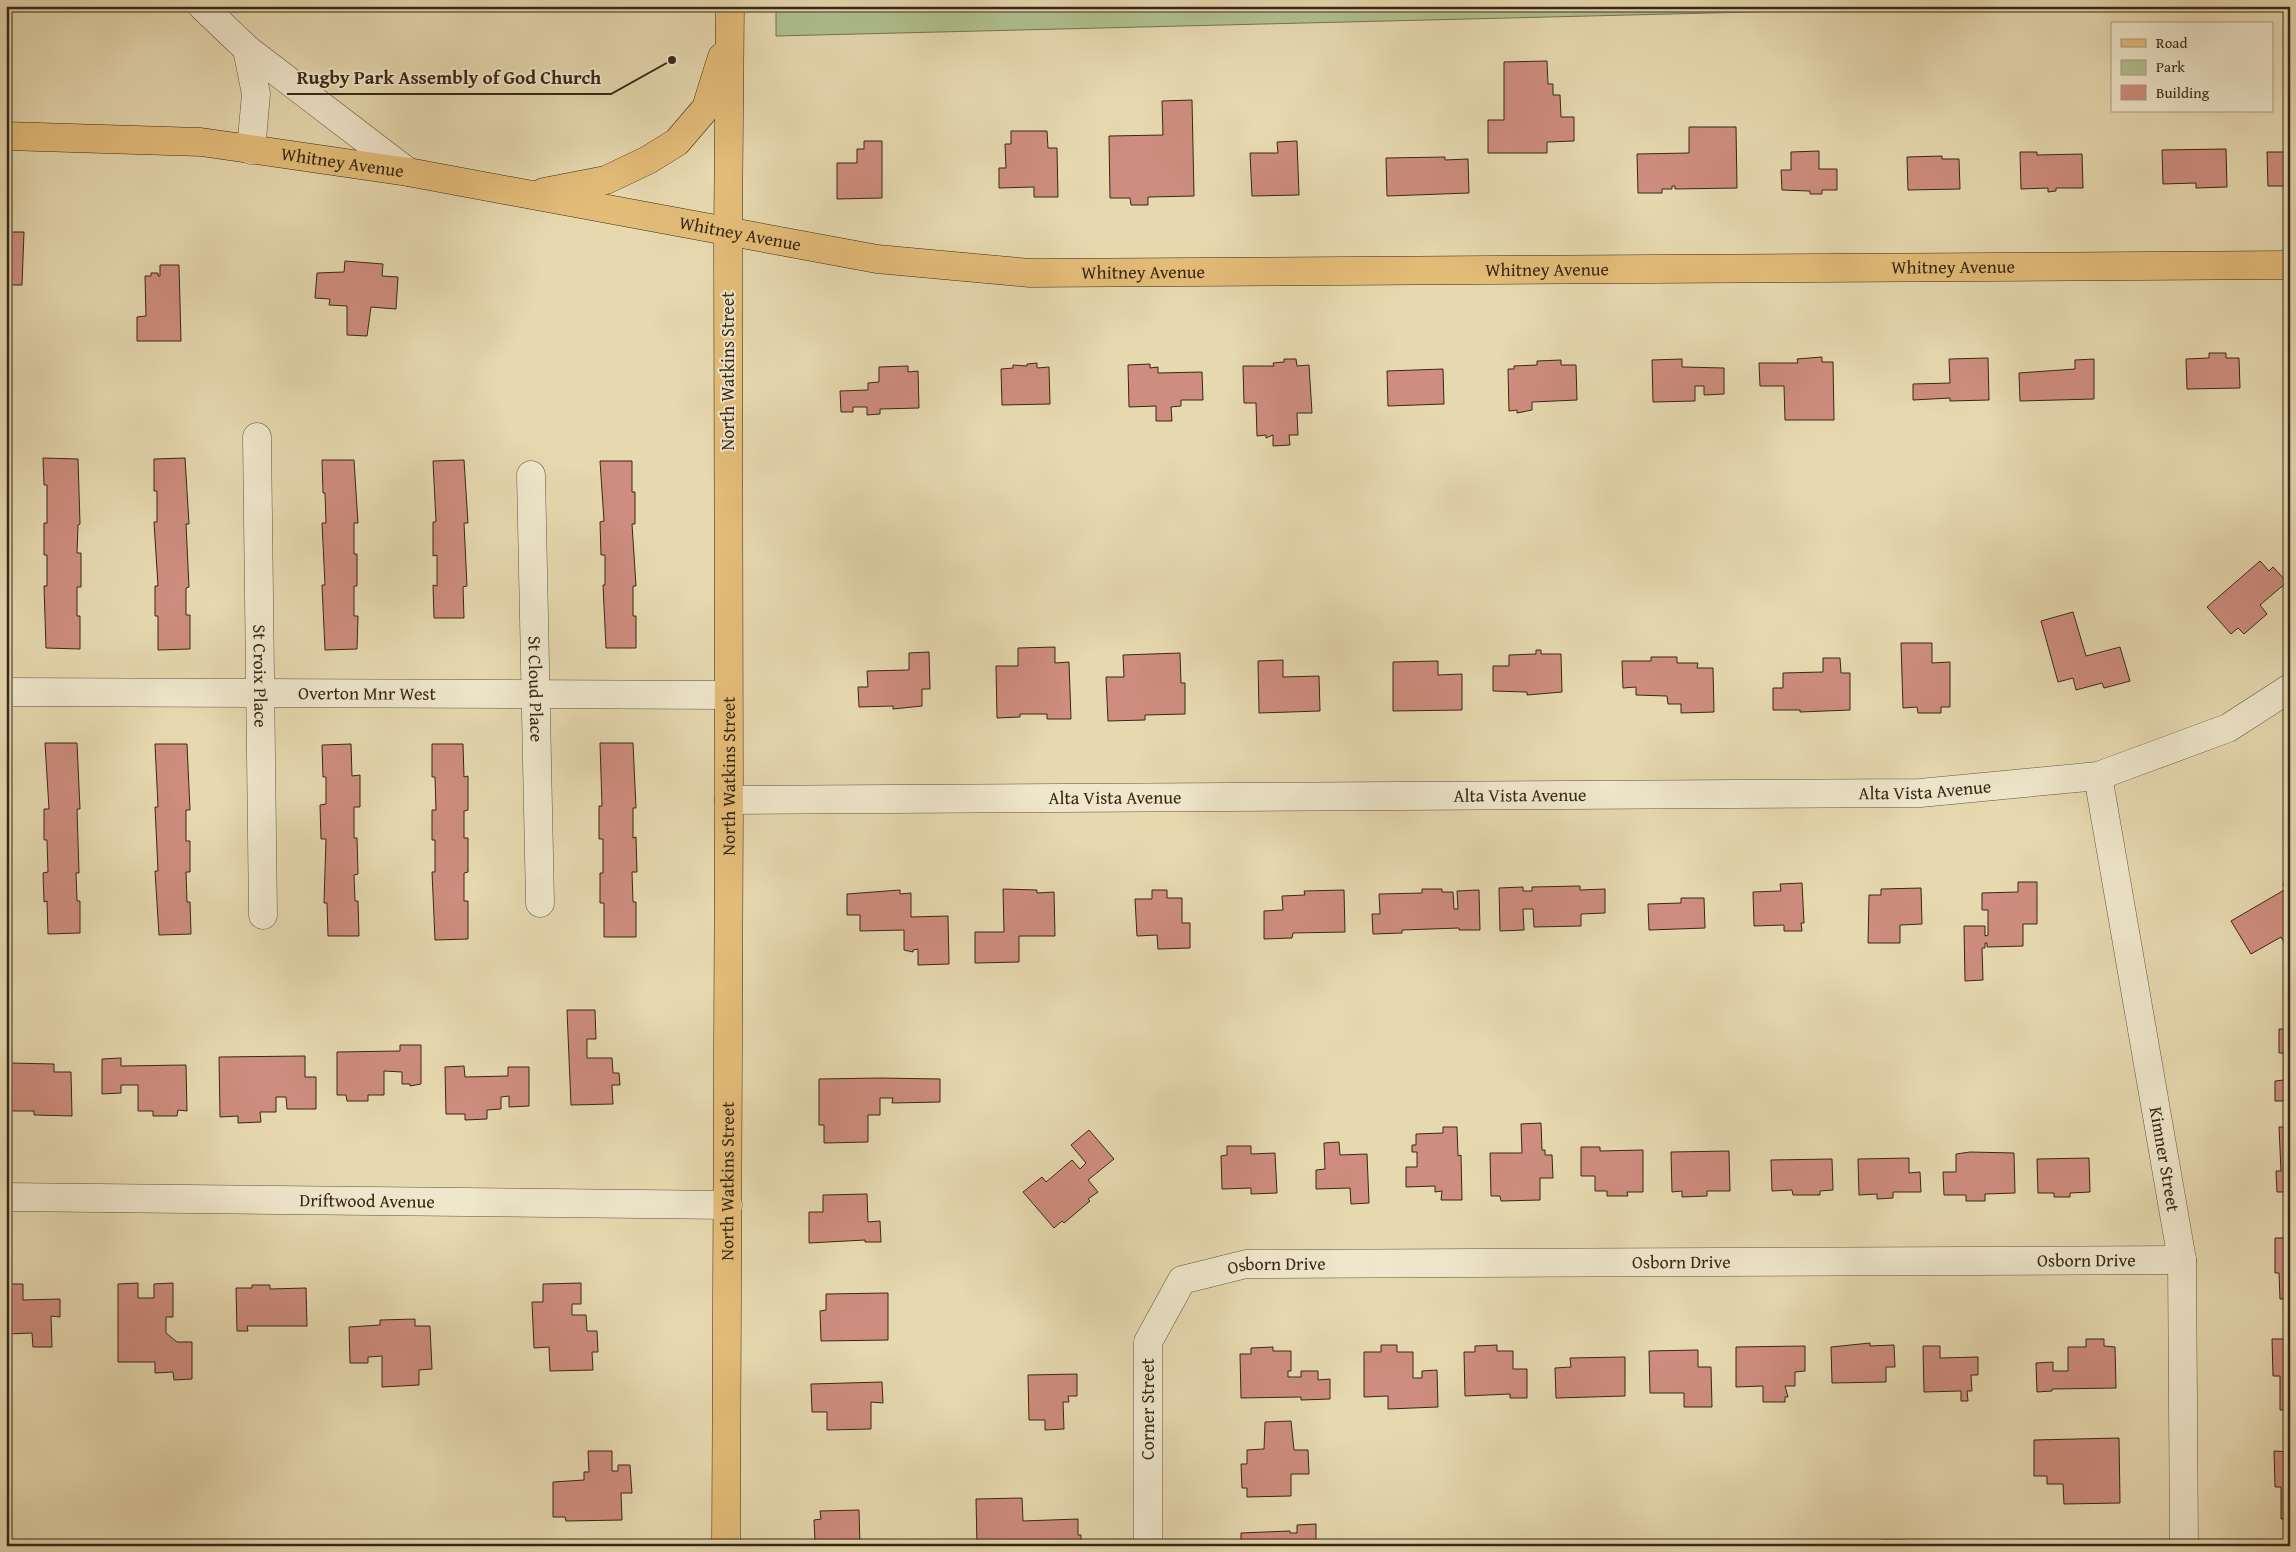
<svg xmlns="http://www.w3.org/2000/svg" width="2296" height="1552" viewBox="0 0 2296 1552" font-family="'Gentium Book Plus',serif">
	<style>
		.green { fill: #b0c08f; stroke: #747452 }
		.building { fill: #ce8d7e; stroke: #372816 }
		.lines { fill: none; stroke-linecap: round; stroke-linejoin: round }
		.minor-casing { stroke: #63543c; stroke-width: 29 }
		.major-casing { stroke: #372816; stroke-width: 29 }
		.minor { stroke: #efe6cb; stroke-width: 28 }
		.major { stroke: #e3bc78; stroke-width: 28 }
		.labels { text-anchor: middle; stroke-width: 4; stroke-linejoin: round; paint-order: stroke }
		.street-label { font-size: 18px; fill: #372816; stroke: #efe6cb }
		.leader { fill: none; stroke: #372816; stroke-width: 2 }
		.callout-dot { fill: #372816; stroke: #efe6cb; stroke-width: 2 }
		.callout-label { font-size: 19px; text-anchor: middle; font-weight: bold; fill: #372816; stroke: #efe6cb; stroke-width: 4; stroke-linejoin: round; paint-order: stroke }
	</style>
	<rect width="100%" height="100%" fill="#e6d8af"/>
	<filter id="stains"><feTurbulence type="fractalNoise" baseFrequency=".004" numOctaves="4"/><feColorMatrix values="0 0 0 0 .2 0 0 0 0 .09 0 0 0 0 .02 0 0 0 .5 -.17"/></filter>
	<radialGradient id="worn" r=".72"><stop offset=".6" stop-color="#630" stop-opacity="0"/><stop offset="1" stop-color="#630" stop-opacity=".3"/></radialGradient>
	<!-- green -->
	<polygon class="green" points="776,6 1996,6 776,36"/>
	<!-- building -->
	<g class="building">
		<polygon points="1547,61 1548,84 1553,84 1553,95 1560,95 1561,117 1574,117 1574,141 1547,142 1547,153 1488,153 1488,120 1504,120 1504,62"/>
		<polygon points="1192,100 1194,196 1148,197 1148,205 1131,205 1130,198 1110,198 1109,136 1163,135 1162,101"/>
		<polygon points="1689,127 1736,127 1737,188 1675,189 1675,186 1672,186 1672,189 1662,189 1662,193 1638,193 1637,154 1689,153"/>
		<polygon points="1011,131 1047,131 1048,148 1057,148 1058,197 1034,197 1034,187 999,188 999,168 1006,168 1005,144 1011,144"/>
		<polygon points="864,141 882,141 882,198 837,199 837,163 857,163 857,149 864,149"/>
		<polygon points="1297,141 1299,195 1252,196 1250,153 1278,153 1277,142"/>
		<polygon points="2226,149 2227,187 2196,188 2196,183 2163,184 2162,150"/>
		<polygon points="1819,151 1819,169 1837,169 1837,190 1822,190 1822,194 1810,194 1810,191 1782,190 1781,170 1791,170 1791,152"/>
		<polygon points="2020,152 2037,152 2037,155 2082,154 2083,188 2056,188 2056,191 2048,192 2048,188 2021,189"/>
		<polygon points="2267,152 2290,152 2290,186 2268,186"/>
		<polygon points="1942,156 1942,159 1959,159 1960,189 1908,190 1907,157"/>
		<polygon points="1445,157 1445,160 1468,159 1469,193 1387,196 1386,158"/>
		<polygon points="6,226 9,226 9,232 24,232 22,285 6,285"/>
		<polygon points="345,261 383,264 382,276 398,277 396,309 371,307 367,336 347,335 347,306 329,305 330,299 315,298 317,273 344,272"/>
		<polygon points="160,265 179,265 181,341 137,341 137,317 146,316 145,276 151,276 151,273 158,273 158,276 160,276"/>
		<polygon points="2209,353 2226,353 2226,358 2239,358 2240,388 2187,389 2186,359 2209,358"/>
		<polygon points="1822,357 1822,362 1833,362 1834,420 1785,420 1784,386 1760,386 1759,363 1798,363 1797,359"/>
		<polygon points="1988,358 1989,400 1950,401 1950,398 1913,400 1913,384 1950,383 1949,359"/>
		<polygon points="1284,359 1296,359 1297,366 1309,365 1312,413 1297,413 1298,435 1289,435 1290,445 1273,446 1273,435 1266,438 1266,435 1257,436 1256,403 1244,403 1243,366 1274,366 1273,363 1284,362"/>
		<polygon points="1682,359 1682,367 1724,368 1724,394 1704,395 1704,386 1695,386 1695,401 1653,402 1652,360"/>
		<polygon points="2094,359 2094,399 2020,401 2019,373 2075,369 2075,360"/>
		<polygon points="1561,360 1561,365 1576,365 1577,400 1532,402 1532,410 1517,413 1517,410 1509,411 1508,369 1514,369 1514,366 1537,365 1537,361"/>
		<polygon points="1037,363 1037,368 1049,367 1050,404 1002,405 1001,369 1013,368 1013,365 1027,366 1027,364"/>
		<polygon points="1150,364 1150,368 1158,367 1158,373 1202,372 1203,400 1181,400 1181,406 1171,407 1172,421 1156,421 1156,406 1129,407 1128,365"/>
		<polygon points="908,366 908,372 918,371 919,408 880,409 880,414 867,415 867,407 853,407 853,412 841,412 840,391 868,390 868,383 879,382 879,367"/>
		<polygon points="1443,369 1444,404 1388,406 1387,371"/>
		<polygon points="43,458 78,459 80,524 78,525 77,553 81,553 81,587 77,587 77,616 80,616 80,649 46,648 44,586 47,586 47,555 44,555 44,523 47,523 47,485 44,485"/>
		<polygon points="185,458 189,524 186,524 189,587 186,588 186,615 190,615 190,649 158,650 158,616 155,616 155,586 158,586 154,522 157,522 157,491 154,491 154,459"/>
		<polygon points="322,460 354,460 358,523 354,523 354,554 357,554 357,586 354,586 354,616 358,616 357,649 325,650 322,585 325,585 322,523 326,523 325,493 323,493"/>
		<polygon points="464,460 468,523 464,523 467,586 463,587 464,618 434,618 433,585 437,586 437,555 433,556 433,522 436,522 433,461"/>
		<polygon points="600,461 632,461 632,492 635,492 635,524 632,524 636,586 633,586 633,616 636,616 636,648 606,648 603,585 605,585 605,555 601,555 600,522 604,521"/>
		<polygon points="2260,561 2269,571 2273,567 2287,582 2260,605 2267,614 2244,634 2238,628 2231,634 2207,607"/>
		<polygon points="2073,612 2086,656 2120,647 2130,681 2104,688 2102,683 2076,690 2073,678 2058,682 2041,621"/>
		<polygon points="1901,643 1932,643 1932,663 1950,662 1950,707 1941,707 1941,713 1918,713 1917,707 1903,708"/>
		<polygon points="1055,647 1055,663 1069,662 1071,719 1047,719 1047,714 1020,714 1020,717 997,718 996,666 1018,666 1018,648"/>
		<polygon points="1536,650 1541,650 1541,654 1561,654 1562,692 1527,695 1527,692 1493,691 1493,666 1509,666 1509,655 1536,654"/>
		<polygon points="929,652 930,689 922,689 922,706 893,709 893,706 859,707 858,687 868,687 867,671 909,670 909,653"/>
		<polygon points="1180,653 1181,683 1185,683 1185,714 1145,715 1145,720 1108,721 1106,677 1124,677 1123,655"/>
		<polygon points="1651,657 1677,657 1677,663 1698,663 1697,668 1713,668 1714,712 1681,713 1681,704 1668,704 1667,696 1636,695 1636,687 1623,688 1622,661 1651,661"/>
		<polygon points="1823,658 1840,658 1841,673 1850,673 1850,710 1800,712 1800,710 1773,710 1773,688 1783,688 1783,673 1823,672"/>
		<polygon points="1283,660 1283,677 1319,676 1320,711 1259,713 1258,661"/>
		<polygon points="1438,661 1438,675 1462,674 1462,710 1393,711 1393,662"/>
		<polygon points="45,743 77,743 80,809 77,809 79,873 76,873 77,901 80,901 80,933 48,934 47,901 44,902 43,873 48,872 47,840 44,840 44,809 49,809"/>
		<polygon points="600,743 633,743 636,808 633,808 633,838 636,837 637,872 632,872 633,902 636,902 636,937 604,937 604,903 600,903 600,873 603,873 603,839 599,839 599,806 602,806"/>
		<polygon points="155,744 187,744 190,810 186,810 186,841 190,841 190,872 186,872 187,902 190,902 191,934 159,935 155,871 158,871 155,807 158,807"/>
		<polygon points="351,744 352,776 360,775 360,807 354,807 354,838 357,838 358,874 354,875 355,901 358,901 359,936 328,936 327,903 324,903 326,839 321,839 320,805 326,804 326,777 323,777 322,745"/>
		<polygon points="432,744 463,744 464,777 468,776 468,810 464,811 464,838 468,838 468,872 464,873 464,901 468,901 468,939 435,940 432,872 435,872 435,840 432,840 432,810 436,810 435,777 432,777"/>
		<polygon points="2290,881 2290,953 2281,937 2251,954 2231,921 2286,889 2283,884"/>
		<polygon points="2018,882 2037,882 2037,924 2023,924 2023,946 1987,947 1987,943 1985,943 1985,948 1982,948 1983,980 1965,981 1964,926 1985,926 1985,936 1988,935 1988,910 1982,910 1982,893 2018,892"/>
		<polygon points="1802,883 1804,923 1801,923 1802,931 1784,931 1784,925 1754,926 1753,892 1781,891 1780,884"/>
		<polygon points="1580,886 1580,890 1605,889 1605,913 1581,914 1581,926 1534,927 1533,909 1523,909 1524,930 1500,931 1499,888 1523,887 1523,891 1532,891 1532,887"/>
		<polygon points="1921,888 1922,924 1900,925 1900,943 1868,943 1869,895 1881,895 1881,889"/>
		<polygon points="1003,889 1037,890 1037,893 1054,892 1055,936 1019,936 1019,962 975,963 975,932 1004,932"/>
		<polygon points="1422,889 1442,889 1442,892 1453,892 1454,909 1458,909 1457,891 1479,890 1480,930 1459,930 1459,928 1402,930 1402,933 1373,934 1372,914 1380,914 1379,894 1422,893"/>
		<polygon points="900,890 900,894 911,893 911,917 948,916 949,964 918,965 918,949 913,950 913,952 904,950 904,930 860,931 860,915 847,915 847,894"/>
		<polygon points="1152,890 1167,890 1167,898 1182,898 1182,923 1190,923 1190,948 1158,949 1157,935 1137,936 1135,899 1152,899"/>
		<polygon points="1344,890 1345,932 1293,933 1292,938 1264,939 1264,911 1283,910 1282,896 1305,895 1304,891"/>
		<polygon points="1681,898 1704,898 1705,928 1649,930 1648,904 1681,903"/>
		<polygon points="567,1010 595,1010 596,1039 587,1039 587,1058 612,1058 613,1073 619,1073 620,1085 612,1085 613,1104 571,1105"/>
		<polygon points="2279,1029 2290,1029 2290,1101 2275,1101 2275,1081 2284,1080 2284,1053 2279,1053"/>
		<polygon points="400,1045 421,1045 421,1084 410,1086 410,1084 402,1084 402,1072 384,1071 384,1095 368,1095 368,1101 347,1101 346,1095 337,1095 337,1052 400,1051"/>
		<polygon points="305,1056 305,1077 316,1077 316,1109 287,1109 286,1097 276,1097 276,1112 260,1112 261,1122 238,1123 238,1116 220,1117 219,1057"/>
		<polygon points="121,1058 121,1066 186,1065 187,1111 178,1110 177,1116 153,1116 153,1111 138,1111 138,1085 121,1085 121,1093 102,1094 102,1059"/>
		<polygon points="10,1063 54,1064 54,1072 71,1072 72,1116 34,1115 34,1111 6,1111 6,1073 10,1073"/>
		<polygon points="464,1066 465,1077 508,1076 508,1067 529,1067 529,1106 509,1107 509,1096 501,1097 501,1109 487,1110 487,1119 465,1120 465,1114 446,1114 445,1067"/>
		<polygon points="880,1078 940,1079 940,1102 892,1103 893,1098 880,1098 880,1115 868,1115 868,1142 824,1143 824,1125 819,1125 819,1079"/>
		<polygon points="1541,1123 1542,1150 1545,1150 1545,1155 1552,1155 1553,1178 1540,1178 1540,1200 1501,1201 1500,1196 1491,1196 1490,1153 1522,1153 1521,1124"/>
		<polygon points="1443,1127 1457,1127 1458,1156 1461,1155 1462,1200 1441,1200 1442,1191 1435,1192 1435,1186 1406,1187 1406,1167 1417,1167 1417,1152 1412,1152 1412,1145 1416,1145 1416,1134 1443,1133"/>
		<polygon points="2279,1127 2290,1127 2290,1192 2277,1192 2276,1171 2281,1171"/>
		<polygon points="1089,1130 1114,1159 1088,1180 1098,1192 1088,1199 1090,1201 1064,1223 1062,1221 1054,1228 1023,1192 1042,1177 1046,1182 1072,1160 1080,1169 1086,1163 1071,1145"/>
		<polygon points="1339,1142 1340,1155 1367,1154 1369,1203 1351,1204 1350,1188 1316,1189 1316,1170 1325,1169 1324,1143"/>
		<polygon points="1227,1146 1251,1146 1251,1154 1275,1153 1277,1193 1251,1194 1251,1188 1222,1189 1221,1156 1227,1155"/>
		<polygon points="1581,1147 1600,1147 1600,1151 1643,1150 1643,1192 1627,1192 1628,1196 1607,1196 1607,1191 1595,1191 1595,1176 1581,1176"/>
		<polygon points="1729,1151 1730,1191 1707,1191 1707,1196 1682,1197 1682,1191 1672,1192 1671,1152"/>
		<polygon points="1970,1152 2014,1153 2015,1193 1985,1194 1985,1201 1966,1201 1966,1195 1944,1195 1943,1172 1956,1172 1956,1154"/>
		<polygon points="1909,1158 1909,1173 1920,1172 1921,1192 1893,1192 1893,1198 1877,1199 1877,1194 1859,1195 1858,1159"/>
		<polygon points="2089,1158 2090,1192 2070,1193 2070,1197 2054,1197 2054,1193 2038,1193 2037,1159"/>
		<polygon points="1832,1159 1833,1190 1820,1191 1820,1195 1793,1195 1792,1190 1772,1191 1771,1160"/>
		<polygon points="867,1194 868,1222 880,1221 881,1242 865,1242 865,1240 809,1243 809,1212 823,1212 823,1195"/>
		<polygon points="2275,1238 2290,1238 2290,1299 2280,1299 2279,1273 2275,1273"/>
		<polygon points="138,1283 138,1298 154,1298 154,1284 173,1283 173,1317 166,1317 166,1333 177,1342 192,1342 192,1379 174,1380 173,1372 155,1373 155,1362 118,1362 118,1284"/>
		<polygon points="581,1283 581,1304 572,1304 572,1315 586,1315 587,1331 597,1331 598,1352 592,1352 593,1370 550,1371 549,1347 534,1348 532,1302 543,1302 543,1284"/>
		<polygon points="6,1284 23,1284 23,1300 60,1299 60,1317 51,1316 52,1347 33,1347 32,1333 6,1334"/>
		<polygon points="252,1285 270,1285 270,1289 306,1288 307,1326 247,1326 248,1331 237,1331 236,1288 252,1288"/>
		<polygon points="888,1293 888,1340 821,1341 820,1311 826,1310 826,1294"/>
		<polygon points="415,1319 415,1326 430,1326 432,1369 419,1370 419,1385 382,1387 382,1356 368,1357 368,1363 350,1363 349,1327 380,1325 380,1320"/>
		<polygon points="2086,1339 2104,1339 2104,1346 2115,1347 2116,1388 2052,1389 2052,1391 2037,1392 2036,1363 2053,1362 2053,1371 2068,1371 2068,1347 2086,1347"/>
		<polygon points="2272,1339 2290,1339 2290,1410 2280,1410 2280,1376 2273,1376"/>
		<polygon points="1870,1343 1870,1346 1894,1345 1895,1367 1886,1367 1886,1382 1832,1383 1831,1347"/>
		<polygon points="1381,1345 1397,1345 1397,1352 1413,1352 1413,1378 1422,1378 1422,1371 1437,1370 1438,1407 1388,1409 1388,1396 1364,1397 1364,1352 1381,1352"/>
		<polygon points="1497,1345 1497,1351 1513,1351 1513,1369 1527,1369 1527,1398 1510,1398 1510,1394 1465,1396 1464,1352 1475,1352 1475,1346"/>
		<polygon points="1805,1346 1805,1371 1795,1372 1795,1386 1785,1386 1788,1397 1785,1397 1785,1402 1763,1402 1763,1386 1736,1387 1736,1347"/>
		<polygon points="1923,1346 1940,1346 1940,1358 1978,1357 1978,1375 1971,1375 1972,1391 1967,1391 1968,1401 1961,1401 1961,1391 1924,1392"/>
		<polygon points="1273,1347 1273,1351 1291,1351 1291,1371 1288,1371 1288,1377 1301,1377 1301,1371 1318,1371 1318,1380 1330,1379 1330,1399 1301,1400 1301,1397 1241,1398 1240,1354 1251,1354 1251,1348"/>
		<polygon points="1698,1350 1698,1367 1711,1367 1712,1407 1684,1407 1684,1393 1650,1393 1649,1351"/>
		<polygon points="1625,1357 1625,1396 1556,1398 1555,1368 1571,1367 1570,1358"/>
		<polygon points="1077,1374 1077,1396 1068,1396 1069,1402 1063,1402 1064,1429 1045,1430 1045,1420 1029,1420 1028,1375"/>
		<polygon points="882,1382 883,1403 871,1402 871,1429 827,1430 827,1412 812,1412 811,1384"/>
		<polygon points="1291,1421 1294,1450 1308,1450 1309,1474 1291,1474 1291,1496 1247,1497 1247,1488 1242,1488 1241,1464 1247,1464 1247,1450 1264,1449 1265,1422"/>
		<polygon points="2119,1438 2120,1503 2064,1504 2063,1484 2047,1484 2047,1476 2034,1476 2034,1440"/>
		<polygon points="588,1451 612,1451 612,1471 618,1471 618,1465 630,1465 632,1493 621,1493 622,1520 566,1521 565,1517 553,1517 553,1482 584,1480 584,1472 589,1472"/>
		<polygon points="2274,1451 2290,1452 2290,1519 2281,1519 2281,1487 2275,1487"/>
		<polygon points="1022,1498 1023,1521 1078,1519 1078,1535 1081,1535 1081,1543 1079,1543 1079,1546 977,1546 976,1499"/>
		<polygon points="859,1510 860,1546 818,1546 818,1541 815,1541 814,1520 821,1519 820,1511"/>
		<polygon points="1316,1524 1316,1546 1241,1546 1241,1533 1290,1531 1290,1533 1297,1533 1297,1525"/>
		<rect x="1883" y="1540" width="23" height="6"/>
	</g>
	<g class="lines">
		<defs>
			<g id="minor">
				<polyline points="202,6 247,49"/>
				<polyline points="251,150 256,94 247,49 408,172"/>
				<path id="s1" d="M257,437l6,478"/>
				<path id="s2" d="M531,475l9,428"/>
				<path id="s3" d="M6,692l722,3"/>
				<path id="s4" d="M2098,776l84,484 2,286"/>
				<path id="s5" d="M729,800l1191,-7 178,-17 130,-48 62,-40"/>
				<path id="s6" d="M6,1197l722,8"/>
				<path id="s7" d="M1148,1546v-204l34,-62 64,-16 936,-4"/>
			</g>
			<g id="major">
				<path id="s8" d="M6,136l195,6 207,30 469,87 153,14 1260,-8"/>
				<polyline points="544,192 606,180 648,160 677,142 706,108 722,57"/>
				<path id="s9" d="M726,1546l3,-746 -1,-567 2,-227"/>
			</g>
		</defs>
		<!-- minor casing -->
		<use href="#minor" class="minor-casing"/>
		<!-- major casing -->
		<use href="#major" class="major-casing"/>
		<!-- minor -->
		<use href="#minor" class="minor"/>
		<!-- major -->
		<use href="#major" class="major"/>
	</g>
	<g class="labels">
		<!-- street labels -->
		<g class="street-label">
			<text dy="6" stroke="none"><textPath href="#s8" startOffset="338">Whitney Avenue</textPath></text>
			<text dy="6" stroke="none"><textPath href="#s8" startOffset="742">Whitney Avenue</textPath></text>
			<text dy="6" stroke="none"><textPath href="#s8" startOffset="1958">Whitney Avenue</textPath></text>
			<text dy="6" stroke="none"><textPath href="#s8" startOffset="1552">Whitney Avenue</textPath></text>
			<text dy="6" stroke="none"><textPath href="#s8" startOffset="1148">Whitney Avenue</textPath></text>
			<text transform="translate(728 371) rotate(-90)" y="6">North Watkins Street</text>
			<text dy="6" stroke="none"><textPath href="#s1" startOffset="239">St Croix Place</textPath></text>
			<text dy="6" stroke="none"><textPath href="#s2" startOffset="214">St Cloud Place</textPath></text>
			<text dy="6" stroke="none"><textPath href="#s3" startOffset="361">Overton Mnr West</textPath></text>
			<text dy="6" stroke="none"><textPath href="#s9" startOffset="770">North Watkins Street</textPath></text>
			<text dy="6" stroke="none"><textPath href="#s5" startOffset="1196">Alta Vista Avenue</textPath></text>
			<text dy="6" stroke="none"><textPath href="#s5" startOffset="791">Alta Vista Avenue</textPath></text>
			<text dy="6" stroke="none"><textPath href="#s5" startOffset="386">Alta Vista Avenue</textPath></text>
			<text dy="6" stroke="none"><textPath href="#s4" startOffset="389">Kimner Street</textPath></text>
			<text dy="6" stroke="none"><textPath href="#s9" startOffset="365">North Watkins Street</textPath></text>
			<text dy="6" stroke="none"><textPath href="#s6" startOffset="361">Driftwood Avenue</textPath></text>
			<text dy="6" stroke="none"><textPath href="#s7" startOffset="1181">Osborn Drive</textPath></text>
			<text dy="6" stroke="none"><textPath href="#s7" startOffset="776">Osborn Drive</textPath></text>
			<text dy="6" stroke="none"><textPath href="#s7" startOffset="371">Osborn Drive</textPath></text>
			<text transform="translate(1148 1409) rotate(-90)" y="6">Corner Street</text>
		</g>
	</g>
	<!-- callouts -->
	<path class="leader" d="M672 60L611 94H287"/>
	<circle class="callout-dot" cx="672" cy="60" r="5"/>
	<g class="callout-label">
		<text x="449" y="84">Rugby Park Assembly of God Church</text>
	</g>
	<!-- margin -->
	<rect width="2296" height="1552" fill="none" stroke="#e6d8af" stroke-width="25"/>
	<rect x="8" y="8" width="2281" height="1537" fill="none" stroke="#372816" stroke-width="2.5"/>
	<rect x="12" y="12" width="2271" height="1527" fill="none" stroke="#372816"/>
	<!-- legend -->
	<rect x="2111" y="22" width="162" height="90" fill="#efe6cb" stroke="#a59a83"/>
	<rect x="2121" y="39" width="25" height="8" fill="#e3bc78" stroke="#a59a83"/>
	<text x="2156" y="48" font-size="15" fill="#372816">Road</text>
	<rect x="2121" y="60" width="25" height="15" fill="#b0c08f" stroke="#a59a83"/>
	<text x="2156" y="72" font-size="15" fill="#372816">Park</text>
	<rect x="2121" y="85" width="25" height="15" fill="#ce8d7e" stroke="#a59a83"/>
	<text x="2156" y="98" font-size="15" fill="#372816">Building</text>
	<rect width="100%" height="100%" filter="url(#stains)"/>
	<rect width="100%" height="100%" fill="url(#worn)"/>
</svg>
